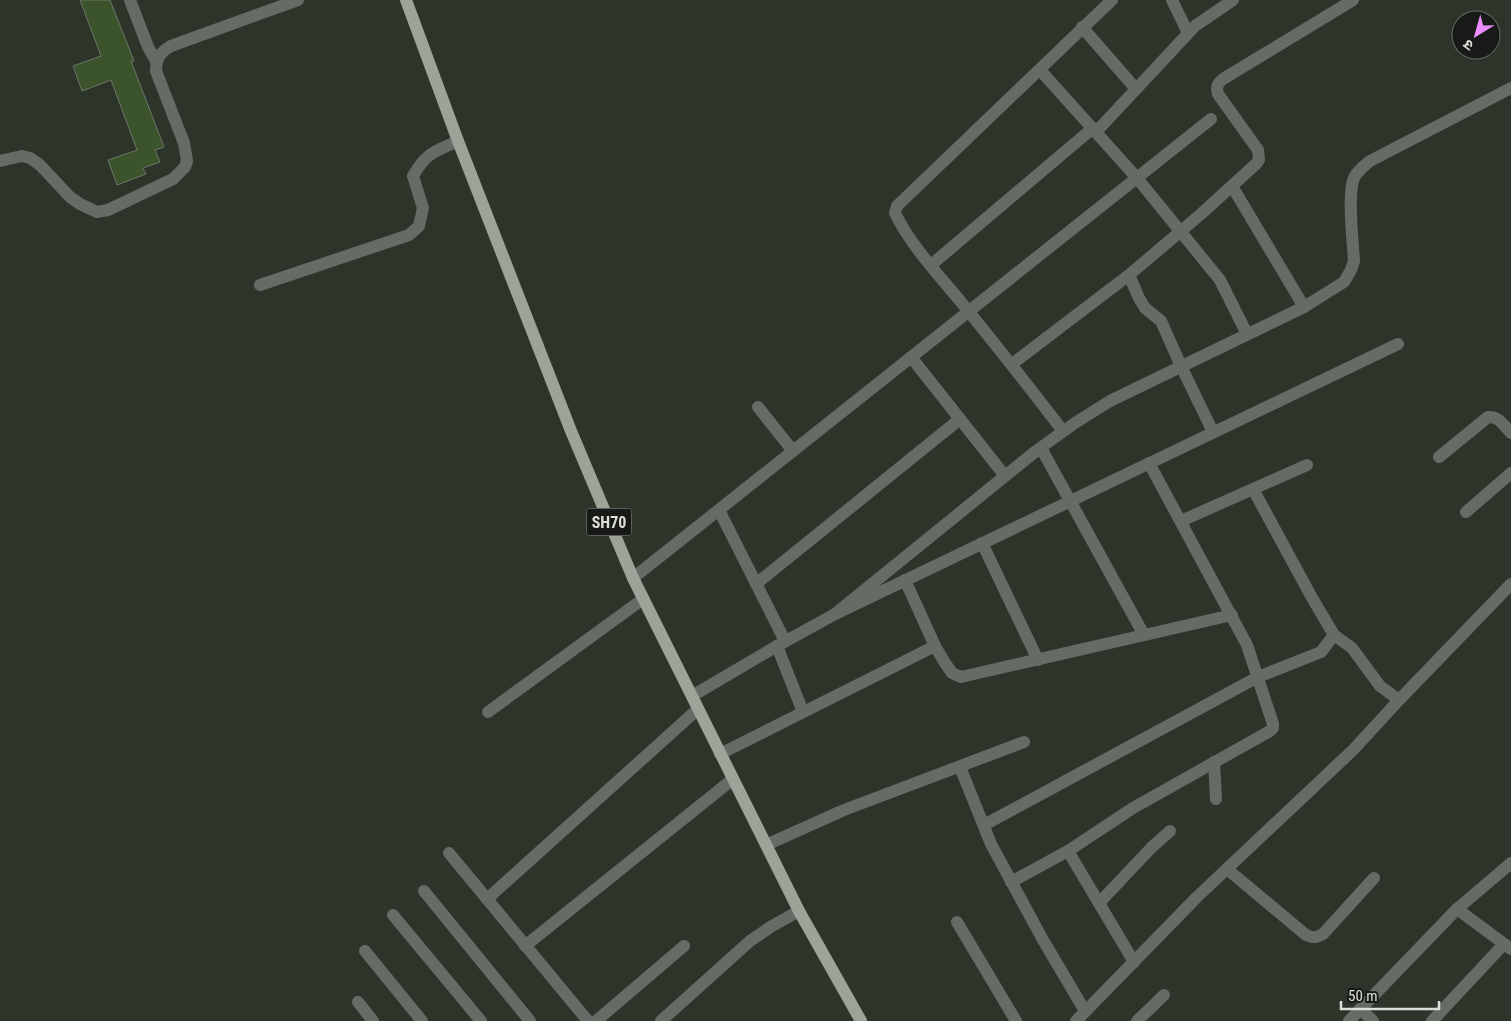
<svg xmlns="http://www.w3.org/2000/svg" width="1511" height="1021" viewBox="0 0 1511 1021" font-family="'Roboto Condensed','Noto Sans Devanagari',sans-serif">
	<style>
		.building { fill: #3b542c; stroke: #6e756a }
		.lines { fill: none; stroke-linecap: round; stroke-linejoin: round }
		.minor { stroke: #676b66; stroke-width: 12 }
		.major { stroke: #9ca398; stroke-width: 12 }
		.labels { text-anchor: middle; stroke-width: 4; stroke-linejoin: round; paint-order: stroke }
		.shield { fill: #171a16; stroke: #a1a59e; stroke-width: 1 }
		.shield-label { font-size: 16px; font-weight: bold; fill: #dce0d9 }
	</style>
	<rect width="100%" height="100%" fill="#2d342a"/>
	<!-- building -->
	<polygon class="building" points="80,0 110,0 134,61 131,61 164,147 155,150 160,162 143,168 146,174 117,185 108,160 137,150 111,80 82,91 73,66 101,56"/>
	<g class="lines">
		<!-- minor -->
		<g class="minor">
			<polyline points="130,0 148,47 156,61"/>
			<polyline points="1172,0 1188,33"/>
			<polyline points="1082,27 1136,89"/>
			<polyline points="1040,70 1137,178 1220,280 1247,334"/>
			<polyline points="1096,132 1195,26 1233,0"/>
			<path d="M0,161l22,-5 8,2 10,7 30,32 10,7 17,8 11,-2 65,-31 12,-12 2,-6 -3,-18 -28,-72c0,-12 4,-19 15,-25l127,-46"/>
			<polyline points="1232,186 1304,307"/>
			<polyline points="931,265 1093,128"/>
			<path d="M260,285l149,-50 10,-9 4,-18 -10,-32c14,-24 21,-24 45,-35"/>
			<polyline points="911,357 1005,476"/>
			<polyline points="1012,364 1129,275"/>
			<polyline points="758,407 793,451"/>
			<path d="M1063,431c-33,-43 -67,-86 -102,-129 -23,-28 -50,-56 -66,-89l2,-7 215,-206"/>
			<path d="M1213,432l-32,-66 -20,-45 -16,-13 -6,-10 -10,-23 72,-61 55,-50 3,-4 -1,-10 -40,-56c-2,-7 -1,-10 5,-15l130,-79"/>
			<polyline points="1041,448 1144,635"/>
			<path d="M1439,457l49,-40c11,-1 16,9 23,16"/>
			<polyline points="1253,489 1311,596 1334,635 1352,648 1380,686 1399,700"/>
			<polyline points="719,510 785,641"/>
			<polyline points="1466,512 1511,473"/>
			<polyline points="1181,521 1307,465"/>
			<polyline points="982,543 1038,660"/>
			<polyline points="633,578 1211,119"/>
			<polyline points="905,580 935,646 945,663 952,673 961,677 1232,615"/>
			<polyline points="756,584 960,419"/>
			<path d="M835,614l201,-163 39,-28 35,-22 194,-94 40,-25 7,-12 3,-9c-1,-19 -7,-67 0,-83 3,-7 10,-12 16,-17l141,-73"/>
			<polyline points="777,646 803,712"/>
			<polyline points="692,696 777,646 835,614 1398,344"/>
			<polyline points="488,712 643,599"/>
			<polyline points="720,754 935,646"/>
			<polyline points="1214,762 1216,799"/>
			<polyline points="960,767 991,844 1043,940 1085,1011"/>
			<polyline points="984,825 1258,677 1321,652 1334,635"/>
			<polyline points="766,845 844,810 1024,742"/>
			<polyline points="1068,851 1134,962"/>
			<polyline points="449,853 588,1021"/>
			<path d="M1227,869l79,66c7,3 10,3 17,-1l51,-56"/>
			<polyline points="1011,882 1068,851 1133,808 1270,731 1273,728 1273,724 1247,645 1149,463"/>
			<polyline points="424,891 530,1021"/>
			<polyline points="487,899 698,709"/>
			<polyline points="1099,903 1152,847 1170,831"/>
			<polyline points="1457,909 1511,949"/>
			<polyline points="393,915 481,1021"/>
			<polyline points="957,922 1016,1021"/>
			<polyline points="525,946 733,779"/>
			<polyline points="365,951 422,1021"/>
			<polyline points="358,1002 373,1021"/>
			<polyline points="1360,1009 1373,1021"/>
			<polyline points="596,1021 684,946"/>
			<polyline points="661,1021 750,941 772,926 799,911"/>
			<polyline points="1076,1021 1197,897 1353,750 1399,700 1511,584"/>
			<polyline points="1137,1021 1164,995"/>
			<polyline points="1349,1021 1457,909 1511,863"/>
			<polyline points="1432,1021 1504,944"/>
		</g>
		<!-- major -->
		<polyline class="major" points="406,0 458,141 571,431 633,578 799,911 861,1021"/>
	</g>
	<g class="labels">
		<!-- shield labels -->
		<rect class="shield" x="586.5" y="508.5" width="45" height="27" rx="4"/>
		<g class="shield-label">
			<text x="609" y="528">SH70</text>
		</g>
	</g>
	<!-- north arrow -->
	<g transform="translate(1476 35) rotate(217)"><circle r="24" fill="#171a16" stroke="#666964"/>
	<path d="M0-4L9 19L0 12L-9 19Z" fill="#eb8dfc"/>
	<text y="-8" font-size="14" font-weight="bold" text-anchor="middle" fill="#dce0d9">उ</text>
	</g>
	<!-- scale -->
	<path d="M1341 1001v8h98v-8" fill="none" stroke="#dce0d9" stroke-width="2.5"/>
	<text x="1348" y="1001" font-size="15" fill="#dce0d9" stroke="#171a16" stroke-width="4" paint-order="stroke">50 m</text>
</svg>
